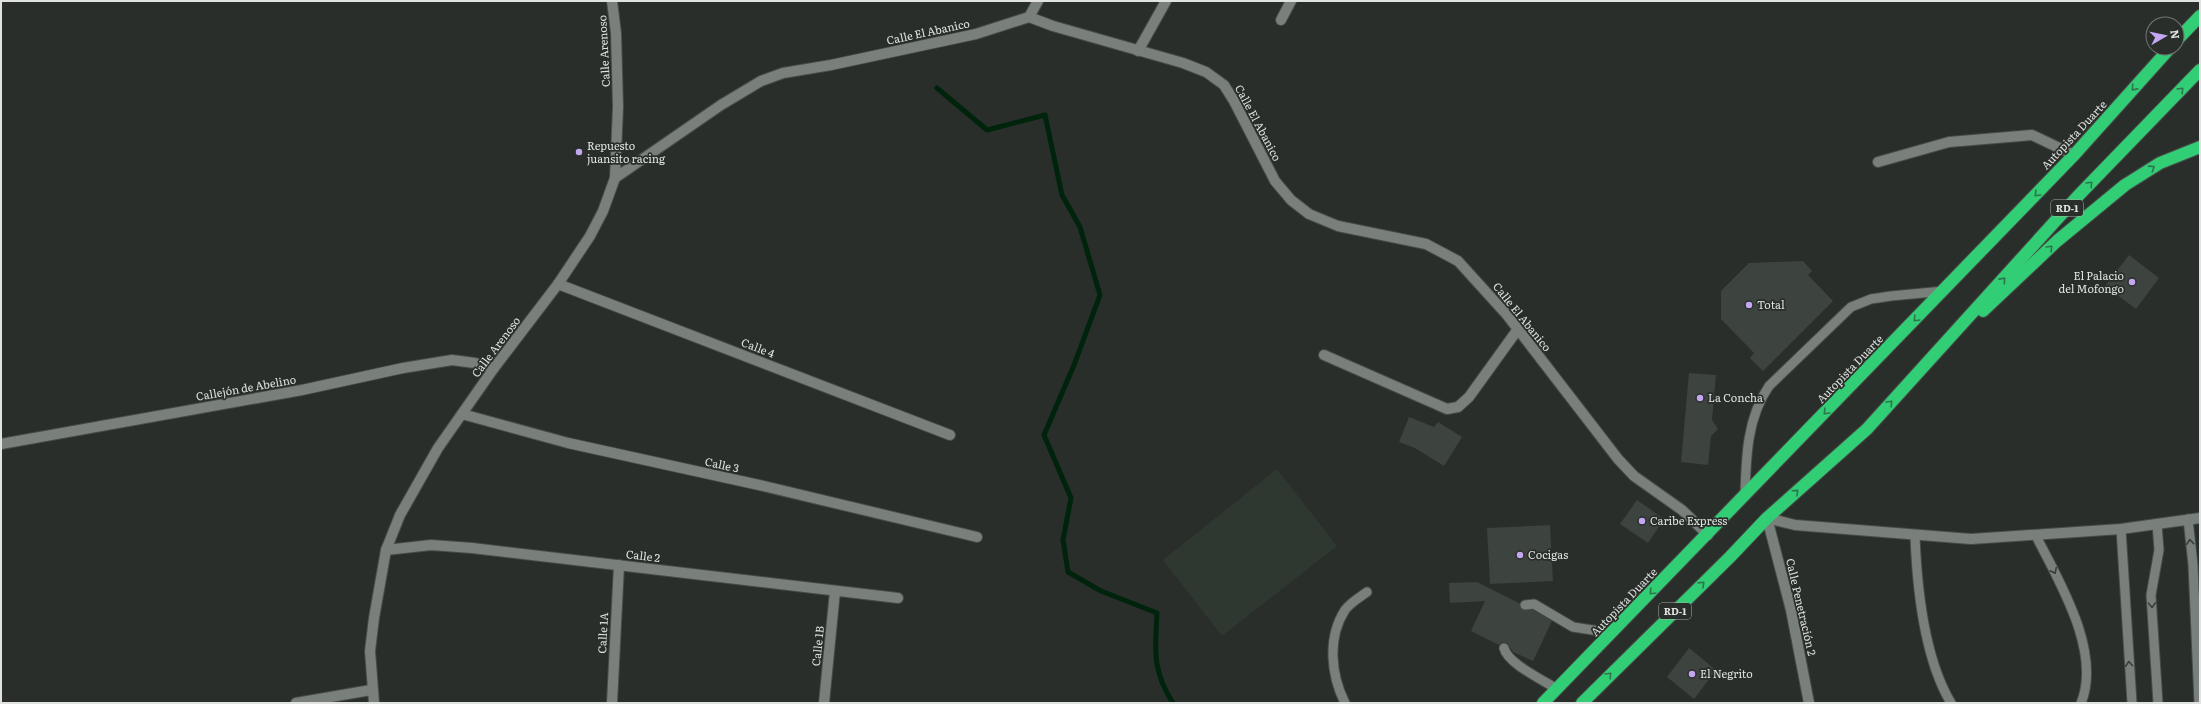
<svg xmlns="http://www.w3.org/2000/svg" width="2201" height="704" viewBox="0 0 2201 704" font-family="Literata,serif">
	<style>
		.built { fill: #2e3831 }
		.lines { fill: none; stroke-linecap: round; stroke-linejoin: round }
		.stream { stroke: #00230c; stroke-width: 5 }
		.building { fill: #3d433f }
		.lane-casing { stroke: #484c49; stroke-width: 11 }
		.street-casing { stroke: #484c49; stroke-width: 12 }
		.highway-casing { stroke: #484c49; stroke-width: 14 }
		.lane { stroke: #797f7a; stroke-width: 9 }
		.street { stroke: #797f7a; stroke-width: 10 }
		.highway { stroke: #32ce75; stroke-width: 12 }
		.oneway { stroke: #2d764c }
		.oneway2 { stroke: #393e3a }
		.poi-dot { fill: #c5a7f1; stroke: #292e2a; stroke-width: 1.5 }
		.labels { text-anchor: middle; stroke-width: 3.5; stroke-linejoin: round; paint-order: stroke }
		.shield { fill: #292e2a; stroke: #a9adaa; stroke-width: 1 }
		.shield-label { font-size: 10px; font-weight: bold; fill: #e0e3e1 }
		.street-label { font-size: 11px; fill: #e0e3e1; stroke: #292e2a }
		.poi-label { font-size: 11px; fill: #e0e3e1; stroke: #292e2a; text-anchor: start }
	</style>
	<rect width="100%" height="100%" fill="#292e2a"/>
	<!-- built -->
	<polygon class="built" points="1277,469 1337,546 1222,636 1163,560"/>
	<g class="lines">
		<!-- stream -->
		<path class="stream" d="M937,88l50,42 58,-15 17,80 18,32 20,68 -26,70 -30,70 27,63 -8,42 5,32 33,19 56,22c-2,36 -5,58 16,90"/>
	</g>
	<!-- building -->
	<g class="building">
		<polygon points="2129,255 2159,278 2136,309 2105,286"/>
		<polygon points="1803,261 1812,271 1808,275 1833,301 1763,371 1750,358 1754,353 1721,319 1721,291 1749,263"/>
		<polygon points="1689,373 1716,375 1712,420 1718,429 1711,436 1708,465 1681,462"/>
		<polygon points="1409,417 1434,427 1438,422 1462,437 1444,466 1415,448 1399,442"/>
		<polygon points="1637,500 1664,519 1648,543 1620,524"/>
		<polygon points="1550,525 1553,581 1490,584 1487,528"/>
		<polygon points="1477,582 1519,603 1522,610 1533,610 1552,621 1533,661 1513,652 1507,643 1502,642 1499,645 1471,631 1485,601 1450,603 1449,583"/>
		<polygon points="1689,648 1716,670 1694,699 1667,677"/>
	</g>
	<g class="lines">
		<defs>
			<g id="lane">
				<path d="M1745,495c1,-38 2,-77 24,-109l82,-79 20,-8 20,-3 53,-5"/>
				<polyline points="2188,519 2193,565 2199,703"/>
				<polyline points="2157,524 2159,550 2151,595 2158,703"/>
				<polyline points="2121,529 2132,703"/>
				<path d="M1915,536c2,52 9,122 36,167"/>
				<path d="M2036,536c23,45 66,116 45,167"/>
				<polyline points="1525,605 1534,604 1573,627 1612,633"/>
				<path d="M1504,648c3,15 39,32 53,41"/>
				<path d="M1345,703c-14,-28 -18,-65 0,-93 5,-7 15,-13 22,-18"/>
			</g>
			<g id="street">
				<polyline points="1029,17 1038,1"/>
				<polyline points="1281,20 1291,1"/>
				<polyline points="1138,51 1166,1"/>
				<polyline points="1878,162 1949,142 2032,135 2074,155"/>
				<polyline points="615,178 721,105 761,81 783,73 831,65 976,34 1029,17 1053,26 1183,63 1206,72 1224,85 1234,101 1275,181 1291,200 1309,214 1338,226 1426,244 1458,261 1507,315 1618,459 1634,476 1682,510 1708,535"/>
				<polyline points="558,284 950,435"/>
				<polyline points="1324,355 1447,409 1458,407 1469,397 1518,329"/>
				<polyline points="462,414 568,443 759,485 977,537"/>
				<polyline points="1,444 302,390 403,368 452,360 475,363 494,368"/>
				<polyline points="1767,518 1795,525 1971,539 2121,529 2200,518"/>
				<polyline points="1767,518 1791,610 1809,703"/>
				<polyline points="386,550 431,545 472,548 898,598"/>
				<polyline points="296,703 371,690"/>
				<polyline points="374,703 370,651 374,618 386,550 400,515 438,448 494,368 558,284 590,236 603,211 615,178 618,107 616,33 612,1"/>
				<polyline points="612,703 619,565"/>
				<polyline points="824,703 835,591"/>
			</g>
			<g id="highway">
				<polyline points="2177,40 2200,16"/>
				<polyline points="1983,311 2057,241 2125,185 2160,163 2200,147"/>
				<polyline points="1543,703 2074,155 2170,48"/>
				<polyline points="1582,703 1730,557 1767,518 1867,429 2078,196 2200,70"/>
			</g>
		</defs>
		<!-- lane casing -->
		<use href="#lane" class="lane-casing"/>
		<!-- street casing -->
		<use href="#street" class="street-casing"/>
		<!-- highway casing -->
		<use href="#highway" class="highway-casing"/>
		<!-- lane -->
		<use href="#lane" class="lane"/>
		<!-- street -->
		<use href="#street" class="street"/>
		<!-- highway -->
		<use href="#highway" class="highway"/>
	</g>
	<!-- one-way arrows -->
	<defs><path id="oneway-chevron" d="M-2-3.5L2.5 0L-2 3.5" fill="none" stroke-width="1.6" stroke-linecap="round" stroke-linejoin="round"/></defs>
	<g class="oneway">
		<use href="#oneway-chevron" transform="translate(2134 88) rotate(132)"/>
		<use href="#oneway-chevron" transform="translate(2181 90) rotate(-46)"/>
		<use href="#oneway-chevron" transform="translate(2152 168) rotate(-33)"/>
		<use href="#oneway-chevron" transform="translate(2090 184) rotate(-46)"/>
		<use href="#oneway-chevron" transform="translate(2037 194) rotate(134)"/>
		<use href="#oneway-chevron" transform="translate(2050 248) rotate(-45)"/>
		<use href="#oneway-chevron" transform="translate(2003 280) rotate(-48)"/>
		<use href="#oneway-chevron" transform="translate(1916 319) rotate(134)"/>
		<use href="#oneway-chevron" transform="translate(1890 403) rotate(-47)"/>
		<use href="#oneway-chevron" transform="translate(1826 412) rotate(134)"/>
		<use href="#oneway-chevron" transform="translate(1796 492) rotate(-42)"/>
		<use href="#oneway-chevron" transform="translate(1702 584) rotate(-44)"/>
		<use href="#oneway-chevron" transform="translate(1652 592) rotate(134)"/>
		<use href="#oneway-chevron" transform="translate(1609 675) rotate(-46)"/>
	</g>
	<g class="oneway2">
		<use href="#oneway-chevron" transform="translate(2190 542) rotate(-96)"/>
		<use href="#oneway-chevron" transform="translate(2054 571) rotate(64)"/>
		<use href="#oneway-chevron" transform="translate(2152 605) rotate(87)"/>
		<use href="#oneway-chevron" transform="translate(2129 664) rotate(-94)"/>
	</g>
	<!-- markers -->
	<g class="poi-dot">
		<circle cx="579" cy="152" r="4"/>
		<circle cx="2132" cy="282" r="4"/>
		<circle cx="1749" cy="305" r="4"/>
		<circle cx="1700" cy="398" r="4"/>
		<circle cx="1642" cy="521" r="4"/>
		<circle cx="1520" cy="555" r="4"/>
		<circle cx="1692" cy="674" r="4"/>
	</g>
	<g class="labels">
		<!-- shield labels -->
		<g class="shield">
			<rect x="2051" y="200" width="32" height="16" rx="3"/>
			<rect x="1659" y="603" width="32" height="16" rx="3"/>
		</g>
		<g class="shield-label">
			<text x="2067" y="212">RD-1</text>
			<text x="1675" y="615">RD-1</text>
		</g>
		<!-- street labels -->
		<g class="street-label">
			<text transform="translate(928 32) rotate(-12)" y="4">Calle El Abanico</text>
			<text transform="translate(604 51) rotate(-93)" y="4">Calle Arenoso</text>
			<text transform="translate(1258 123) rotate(62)" y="4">Calle El Abanico</text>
			<text transform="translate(2074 135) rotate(-47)" y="4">Autopista Duarte</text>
			<text transform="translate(1522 317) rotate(51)" y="4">Calle El Abanico</text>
			<text transform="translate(496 347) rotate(-53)" y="4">Calle Arenoso</text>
			<text transform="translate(758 348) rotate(21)" y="4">Calle 4</text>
			<text transform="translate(1850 369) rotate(-46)" y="4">Autopista Duarte</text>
			<text transform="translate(246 388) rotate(-10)" y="4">Callejón de Abelino</text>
			<text transform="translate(722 465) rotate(12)" y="4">Calle 3</text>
			<text transform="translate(643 556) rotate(7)" y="4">Calle 2</text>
			<text transform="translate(1624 602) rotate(-46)" y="4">Autopista Duarte</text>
			<text transform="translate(1801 607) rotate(77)" y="4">Calle Penetración 2</text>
			<text transform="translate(603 633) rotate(-87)" y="4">Calle 1A</text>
			<text transform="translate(818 646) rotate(-84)" y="4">Calle 1B</text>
		</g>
		<!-- poi labels -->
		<g class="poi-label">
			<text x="587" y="150">Repuesto<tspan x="587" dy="13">juansito racing</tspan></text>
			<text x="2124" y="280" text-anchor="end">El Palacio<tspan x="2124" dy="13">del Mofongo</tspan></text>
			<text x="1757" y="309">Total</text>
			<text x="1708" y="402">La Concha</text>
			<text x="1650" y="525">Caribe Express</text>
			<text x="1528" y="559">Cocigas</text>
			<text x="1700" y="678">El Negrito</text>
		</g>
	</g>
	<!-- border -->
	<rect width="2201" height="704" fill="none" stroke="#e0e3e1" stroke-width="4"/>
	<!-- north arrow -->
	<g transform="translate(2165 36) rotate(81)"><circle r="19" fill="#292e2a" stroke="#727673"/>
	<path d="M0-3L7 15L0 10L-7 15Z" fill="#c5a7f1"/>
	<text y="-6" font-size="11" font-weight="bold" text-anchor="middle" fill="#e0e3e1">N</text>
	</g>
</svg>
